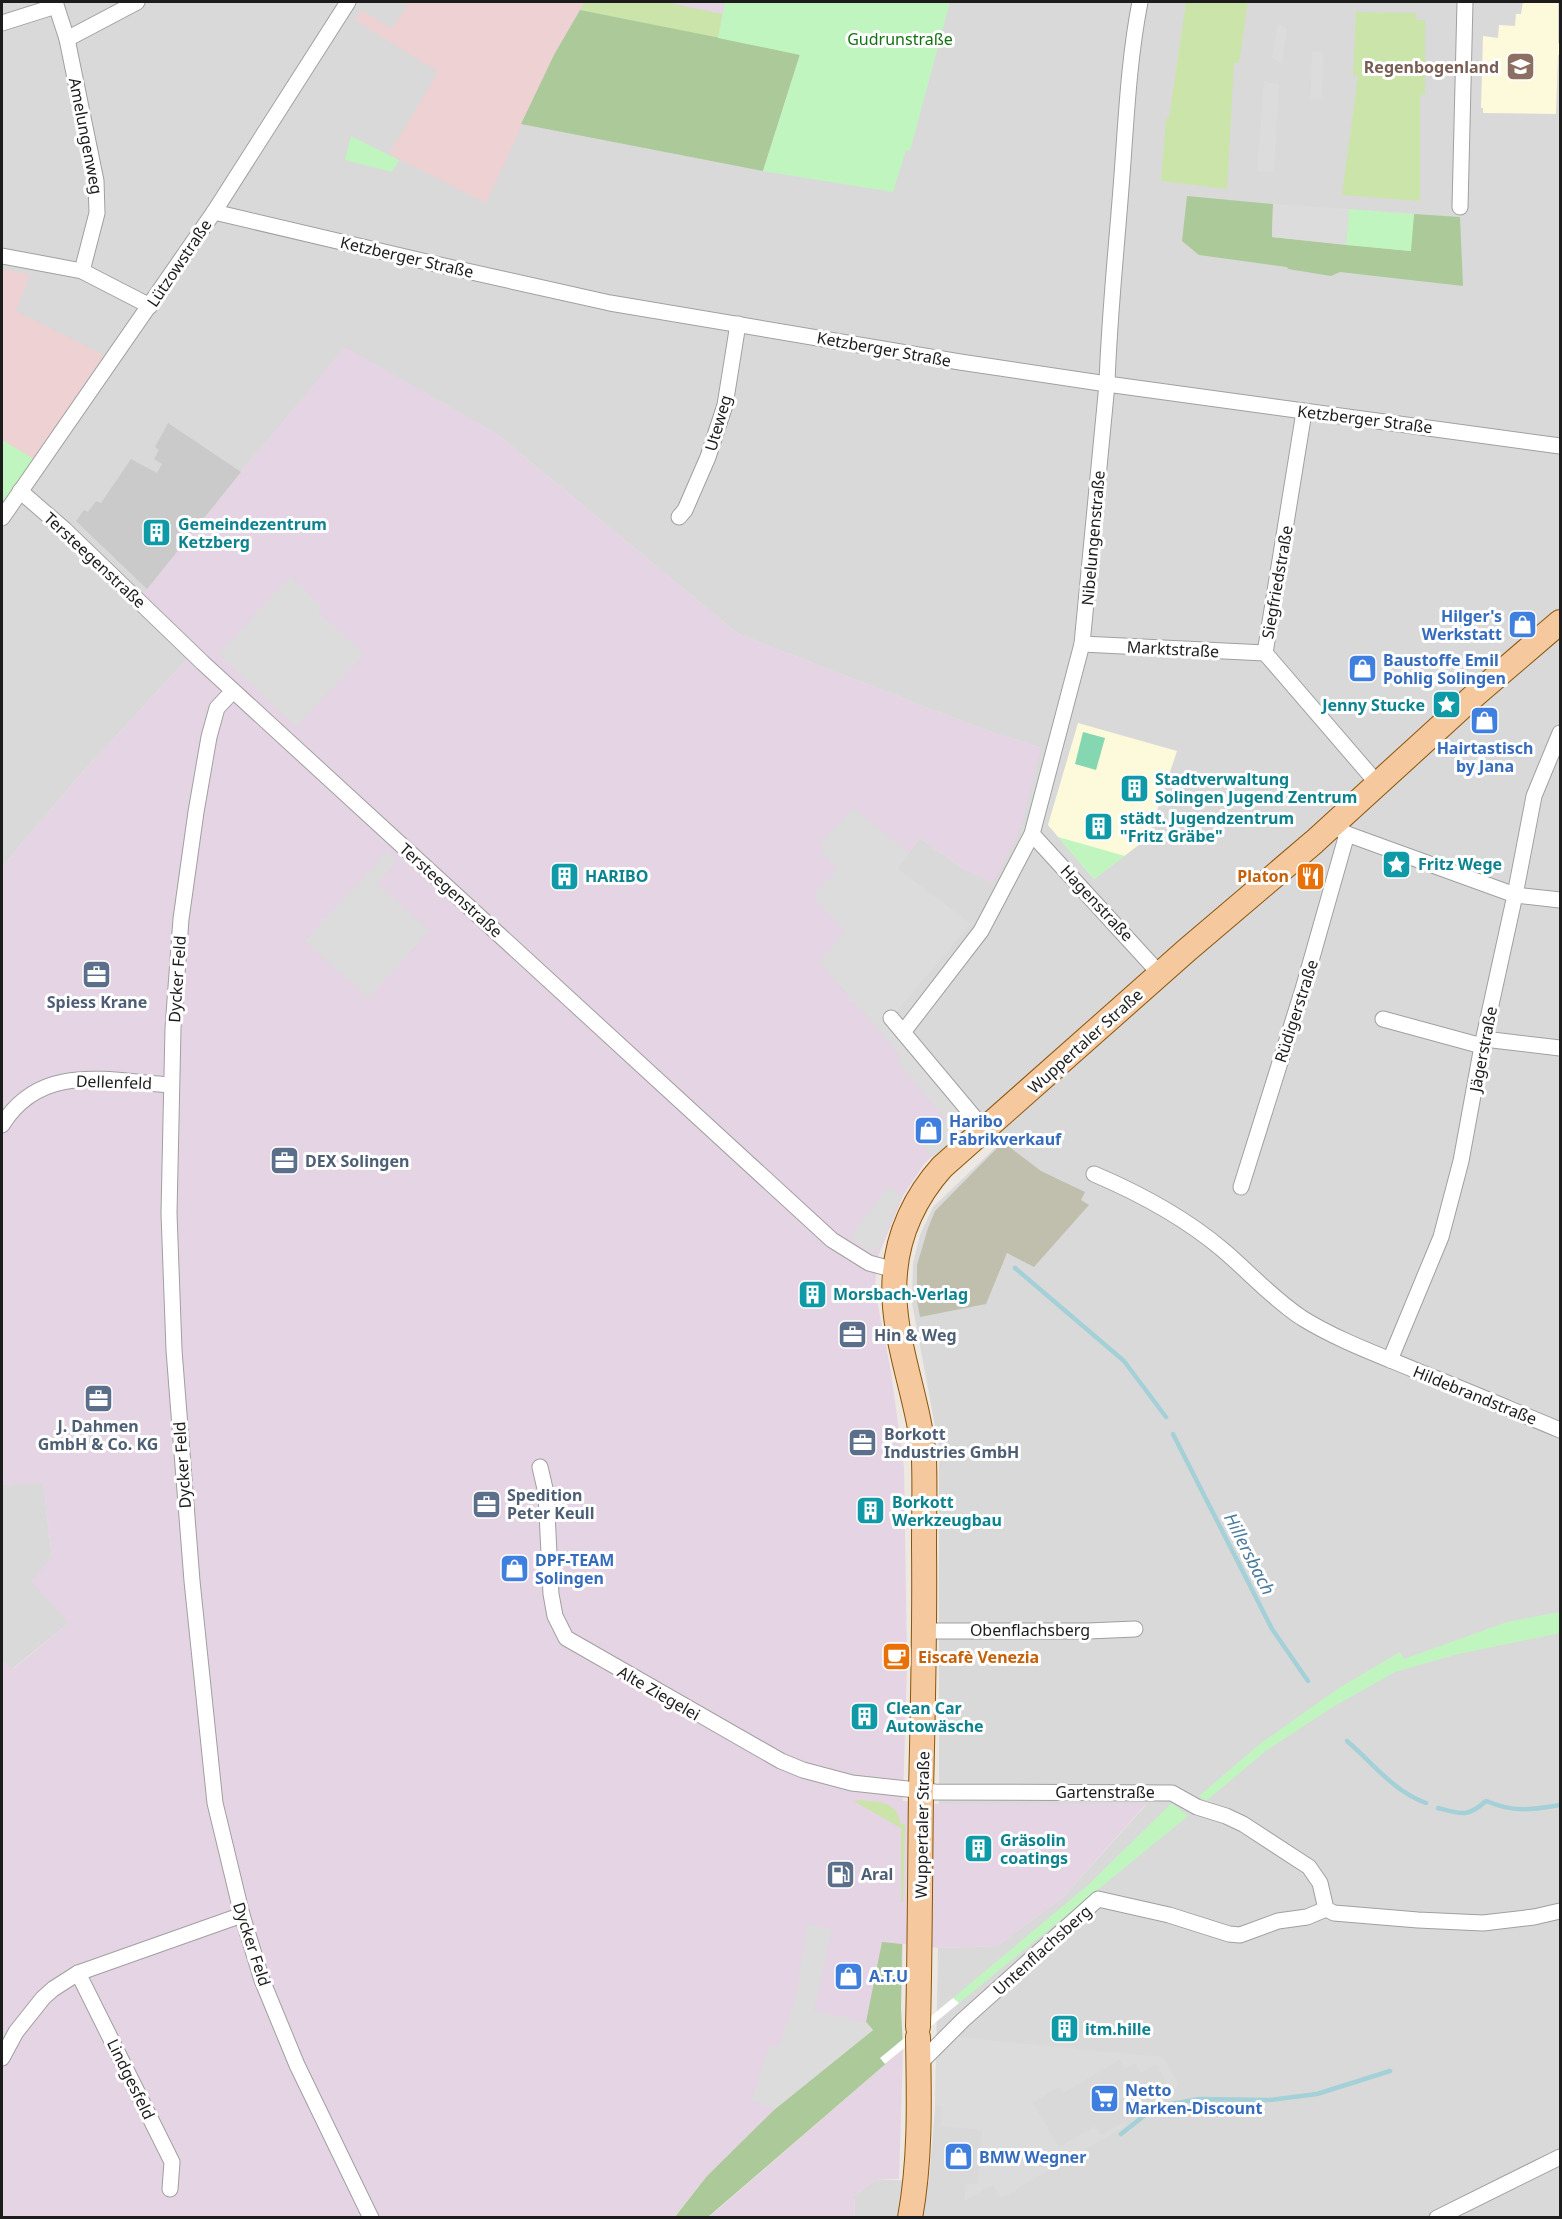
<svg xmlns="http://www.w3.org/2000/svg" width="1562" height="2219" viewBox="0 0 1562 2219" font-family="'Noto Sans',sans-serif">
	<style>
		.residential { fill: #dad9d9; fill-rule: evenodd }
		.commercial { fill: #edd1d3 }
		.industrial { fill: #e5d4e3 }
		.education { fill: #fdfadb }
		.religious { fill: #cacaca }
		.construction { fill: #c0bfae }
		.grass { fill: #cbe4aa }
		.forest { fill: #abc999 }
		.park { fill: #c0f5c0 }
		.pitch { fill: #84d7b0 }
		.parking { fill: #dcdcdc }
		.pier { fill: #fff }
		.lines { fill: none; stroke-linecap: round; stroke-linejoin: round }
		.stream { stroke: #a4d0d8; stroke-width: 4.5 }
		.street-casing { stroke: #a0a0a0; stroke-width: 17 }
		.primary-casing { stroke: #8a5509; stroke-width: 26 }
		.street { stroke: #fff; stroke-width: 15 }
		.primary { stroke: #f5c89e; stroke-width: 24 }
		.labels { text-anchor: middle; stroke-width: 6; stroke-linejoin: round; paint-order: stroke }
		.park-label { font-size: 16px; fill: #127212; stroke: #fff }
		.education-label { font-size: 16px; font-weight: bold; fill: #785e54; stroke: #fff; text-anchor: end }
		.street-label { font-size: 16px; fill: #1c1c1c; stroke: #fff }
		.culture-label { font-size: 16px; font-weight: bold; fill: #0d838f; stroke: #fff; text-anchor: start }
		.shop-label { font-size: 16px; font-weight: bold; fill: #366cbe; stroke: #fff; text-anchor: start }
		.food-label { font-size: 16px; font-weight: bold; fill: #c56008; stroke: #fff; text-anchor: end }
		.service-label { font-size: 16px; font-weight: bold; fill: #4e5e75; stroke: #fff; text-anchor: start }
		.water-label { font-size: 18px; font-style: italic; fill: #4c7b9d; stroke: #fff }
	</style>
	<rect width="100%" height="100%" fill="#ede8e2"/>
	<!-- residential -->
	<g class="residential">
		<path d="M2,2h1558v2215h-705l-1,-21 22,-17 53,3 6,-73 3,-161 59,-2 66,-49 83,-92 -207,-1v-357l-27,-144 1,-40 7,-28 13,-28 63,-60 -27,-26 -82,-100 10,-153 23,-30 42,30 79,-120 -64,-21 -239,-93 -241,-200 -152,-86 -104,124 -102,128 54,53 -114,123 -77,91zM1176,751l-128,74 14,-45z"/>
		<polygon points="43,1482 52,1557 69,1623 12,1669 2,1660 2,1485"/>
	</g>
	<!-- commercial -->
	<g class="commercial">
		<polygon points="409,2 585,2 554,55 486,203 389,154 438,72 355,20 362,10 392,29"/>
		<polygon points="2,269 30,275 16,311 104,355 34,459 2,440"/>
	</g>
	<!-- industrial -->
	<g class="industrial">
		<polygon points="664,2 725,2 722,14"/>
		<polygon points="345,347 497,434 738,634 977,727 1041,748 1021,828 993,884 962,868 920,838 897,868 971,924 888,1021 969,1121 924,1164 903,1196 877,1259 875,1290 891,1372 904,1467 907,1663 903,1801 936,1804 1146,1804 1063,1897 997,1946 938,1948 903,1944 901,2008 775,2109 707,2176 674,2217 2,2217 2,1660 13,1669 69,1623 31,1581 52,1557 43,1483 2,1485 2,867 79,776 193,653 138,600 241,472"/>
		<polygon points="903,2049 899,2179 876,2179 854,2196 855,2217 708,2218"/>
	</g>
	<!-- education -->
	<g class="education">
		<polygon points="1523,2 1558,2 1558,43 1560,44 1560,54 1558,55 1556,114 1483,113 1483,108 1481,108 1483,36 1498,38 1499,25 1515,26 1516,14 1521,14"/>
		<polygon points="1078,723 1177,751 1148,838 1094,879 1048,825"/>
	</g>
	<!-- religious -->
	<polygon class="religious" points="168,423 241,472 147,589 76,521 84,510 88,512 96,501 101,503 131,459 157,473 162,464 154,459 159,450 155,447"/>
	<!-- construction -->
	<polygon class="construction" points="1003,1142 1041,1171 1085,1192 1081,1200 1089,1205 1034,1267 1007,1253 986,1304 920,1317 917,1301 917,1265 928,1228 935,1211"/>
	<!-- grass -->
	<g class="grass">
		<polygon points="585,2 664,2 722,14 718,38 580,10"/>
		<polygon points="1186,2 1248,2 1239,63 1234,63 1227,189 1161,181 1166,118 1169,118"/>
		<polygon points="1356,12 1416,13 1416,20 1425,20 1425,94 1420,95 1420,201 1342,195 1358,76 1353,76"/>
		<path d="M856,1800c19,2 41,-1 44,23l5,2 -2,77h-2v-74l-46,-26z"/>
	</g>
	<!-- forest -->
	<g class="forest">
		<polygon points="580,10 800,54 763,171 521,124 554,55"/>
		<polygon points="1187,196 1273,204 1272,237 1410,251 1414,214 1460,217 1463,286 1340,272 1331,276 1288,269 1287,267 1199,255 1182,241"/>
		<polygon points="882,1942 902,1944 901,2008 903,2049 708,2217 674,2218 707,2176 775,2109 873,2030 866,2022"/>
	</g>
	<!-- park -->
	<g class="park">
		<polygon points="725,2 950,2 910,151 906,150 893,192 763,171 800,55 718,38"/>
		<polygon points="351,136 399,160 392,172 345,160"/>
		<polygon points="1349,209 1414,214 1411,251 1346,245"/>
		<polygon points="2,440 34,459 2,505"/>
		<polygon points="1058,837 1125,856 1094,879"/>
		<polygon points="1560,1612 1560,1633 1458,1654 1395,1672 1336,1705 1267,1750 1206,1801 1199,1796 1261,1743 1339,1688 1400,1652 1404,1659 1507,1622"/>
		<polygon points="1172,1803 1188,1816 959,2003 953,1998 1087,1886"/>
	</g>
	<!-- pitch -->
	<polygon class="pitch" points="1083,732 1105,738 1096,770 1075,764"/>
	<!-- parking -->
	<g class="parking">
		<polygon points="1278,23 1287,29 1282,64 1272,57"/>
		<polygon points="1312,51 1323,51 1322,99 1311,99"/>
		<polygon points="1264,81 1279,85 1274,172 1257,171"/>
		<polygon points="1273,204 1349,209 1346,245 1272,237"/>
		<polygon points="291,576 322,608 318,613 364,654 296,727 219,654"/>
		<polygon points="854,808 909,853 898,869 971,924 888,1021 978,1122 936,1160 921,1144 946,1120 897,1061 901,1056 818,961 829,951 844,931 813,896 837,869 820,852 825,848 820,843"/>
		<polygon points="387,851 397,861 377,883 430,931 368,998 305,941"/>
		<polygon points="888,1186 901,1196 882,1242 877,1249 870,1252 850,1237"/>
		<polygon points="807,1924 832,1929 814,2011 866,2022 873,2030 775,2109 752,2100 769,2046 779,2047 796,1997"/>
		<polygon points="958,2037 1163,2057 1179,2085 1171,2090 1156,2064 1141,2073 1135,2063 1125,2069 1119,2060 1063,2093 1059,2087 1033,2103 1059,2147 1095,2126 1101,2135 1124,2122 1126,2126 1001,2198 993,2185 964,2201 967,2184 978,2184 982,2130 941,2126 942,2107 936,2105 936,2059"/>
	</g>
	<!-- pier -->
	<polygon class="pier" points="953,1998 959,2003 885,2064 880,2058"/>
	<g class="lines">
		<!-- stream -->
		<g class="stream">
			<polyline points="1015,1268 1124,1361 1166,1417"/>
			<polyline points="1173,1434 1272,1629 1308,1681"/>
			<path d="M1347,1741c26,22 46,50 79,62"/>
			<path d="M1438,1808c23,6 29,10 48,-7 30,12 43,9 74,4"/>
			<polyline points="1121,2134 1155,2107 1199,2099 1270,2100 1317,2094 1390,2071"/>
		</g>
		<defs>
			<g id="street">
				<polyline points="55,2 67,39 96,181 97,213 82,271"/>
				<polyline points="2,23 56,6"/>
				<polyline points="67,39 137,2"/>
				<polyline points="1460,207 1465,2"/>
				<polyline points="214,212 431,263 610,303 960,362 1107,384 1560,446"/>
				<polyline points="2,256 82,271 150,306"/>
				<polyline points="1304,412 1265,653 1377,783"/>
				<polyline points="20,491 65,530 203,663 832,1240 869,1263 895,1270"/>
				<polyline points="679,517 685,510 708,457 725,405 738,324"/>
				<polyline points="2,518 214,212 348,2"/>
				<polyline points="1082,644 1265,653"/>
				<polyline points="233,691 217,708 209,737 196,812 181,919 173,1028 169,1213 174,1350 192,1581 215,1803 242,1915 262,1980 297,2065 371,2218"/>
				<polyline points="1341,830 1347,834 1515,895 1560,900"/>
				<polyline points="1032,834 1160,974"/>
				<polyline points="891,1018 984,1129"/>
				<polyline points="1383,1019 1482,1046"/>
				<path d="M904,1031l77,-100 51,-97 50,-190 25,-260c2,-65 9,-130 14,-196 5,-62 7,-125 19,-186"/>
				<polyline points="1484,1039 1560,1048"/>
				<path d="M2,1125c39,-63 106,-44 169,-40"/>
				<path d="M1094,1174c47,20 90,43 129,76 26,22 50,49 79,68 37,23 80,38 120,55 46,18 92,38 138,57"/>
				<polyline points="1241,1187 1303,989 1347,834"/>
				<polyline points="1390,1360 1441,1237 1461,1161 1482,1046 1515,895 1534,796 1560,733"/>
				<polyline points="540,1467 546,1493 551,1594 555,1616 566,1638 781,1761 803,1770 852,1783 935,1792 1172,1793 1197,1807 1226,1816 1243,1824 1309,1867 1320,1883 1326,1909 1334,1913 1418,1920 1483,1923 1534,1917 1560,1911"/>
				<polyline points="925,1631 1088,1631 1135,1629"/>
				<polyline points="78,1973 172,2162 170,2189"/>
				<polyline points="2,2058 16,2032 43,1998 53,1989 78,1973 242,1915"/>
				<polyline points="918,2065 963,2020 1098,1899 1169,1915 1229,1934 1240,1935 1278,1921 1307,1917 1326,1909"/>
				<polyline points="1437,2218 1560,2157"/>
			</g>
			<g id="primary">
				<path d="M918,2027c2,-79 2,-158 3,-236 2,-82 4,-163 3,-245 0,-29 1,-58 0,-86 -4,-63 -35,-124 -29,-187 3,-40 21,-77 47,-106l245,-217 127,-108 161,-147 85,-73"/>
				<path d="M910,2218c11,-60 9,-121 8,-181"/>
			</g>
		</defs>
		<!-- street casing -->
		<use href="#street" class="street-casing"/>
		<!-- primary casing -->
		<use href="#primary" class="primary-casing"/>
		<!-- street -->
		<use href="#street" class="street"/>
		<!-- primary -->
		<use href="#primary" class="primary"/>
	</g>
	<!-- icons -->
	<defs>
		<symbol id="school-square" viewBox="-11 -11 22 22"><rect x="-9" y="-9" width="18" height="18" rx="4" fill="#8d6e63" stroke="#fff"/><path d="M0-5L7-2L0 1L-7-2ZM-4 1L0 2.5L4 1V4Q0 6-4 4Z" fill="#fff"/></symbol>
		<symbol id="building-square" viewBox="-11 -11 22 22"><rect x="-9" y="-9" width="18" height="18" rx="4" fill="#0f9aa8" stroke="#fff"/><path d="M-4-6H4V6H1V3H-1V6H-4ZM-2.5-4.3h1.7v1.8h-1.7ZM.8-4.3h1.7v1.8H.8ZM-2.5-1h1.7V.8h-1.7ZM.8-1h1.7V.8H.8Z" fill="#fff"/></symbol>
		<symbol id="shop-square" viewBox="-11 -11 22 22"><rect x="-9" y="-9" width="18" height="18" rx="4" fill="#3f7fe0" stroke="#fff"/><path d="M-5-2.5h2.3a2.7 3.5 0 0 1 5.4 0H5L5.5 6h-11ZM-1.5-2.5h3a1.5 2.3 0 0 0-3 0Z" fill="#fff"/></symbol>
		<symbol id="sight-square" viewBox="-11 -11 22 22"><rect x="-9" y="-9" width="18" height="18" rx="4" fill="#0f9aa8" stroke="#fff"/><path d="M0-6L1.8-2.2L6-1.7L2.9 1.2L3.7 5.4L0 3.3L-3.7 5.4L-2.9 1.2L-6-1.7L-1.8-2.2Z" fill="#fff"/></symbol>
		<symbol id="restaurant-square" viewBox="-11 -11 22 22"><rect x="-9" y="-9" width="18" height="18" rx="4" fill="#e8710a" stroke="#fff"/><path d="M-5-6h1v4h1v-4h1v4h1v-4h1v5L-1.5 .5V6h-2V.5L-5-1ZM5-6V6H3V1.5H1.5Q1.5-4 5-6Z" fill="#fff"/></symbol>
		<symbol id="office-square" viewBox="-11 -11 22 22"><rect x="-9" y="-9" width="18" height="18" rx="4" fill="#5c6f8a" stroke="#fff"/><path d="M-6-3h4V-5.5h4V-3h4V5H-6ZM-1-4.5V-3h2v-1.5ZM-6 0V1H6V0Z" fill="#fff"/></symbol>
		<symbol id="cafe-square" viewBox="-11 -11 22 22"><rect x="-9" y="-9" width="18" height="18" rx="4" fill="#e8710a" stroke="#fff"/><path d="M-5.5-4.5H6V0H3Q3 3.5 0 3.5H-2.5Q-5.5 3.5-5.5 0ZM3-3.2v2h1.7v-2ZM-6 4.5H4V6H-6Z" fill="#fff"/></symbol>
		<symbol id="fuel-square" viewBox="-11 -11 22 22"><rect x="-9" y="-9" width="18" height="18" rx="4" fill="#5c6f8a" stroke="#fff"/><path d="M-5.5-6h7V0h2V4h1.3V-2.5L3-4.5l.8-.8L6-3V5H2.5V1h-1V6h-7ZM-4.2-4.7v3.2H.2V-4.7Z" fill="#fff"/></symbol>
		<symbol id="supermarket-square" viewBox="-11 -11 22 22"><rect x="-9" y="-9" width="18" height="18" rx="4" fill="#3f7fe0" stroke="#fff"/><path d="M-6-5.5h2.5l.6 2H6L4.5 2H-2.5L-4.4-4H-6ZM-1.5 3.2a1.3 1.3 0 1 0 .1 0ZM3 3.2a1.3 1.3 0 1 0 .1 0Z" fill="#fff"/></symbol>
	</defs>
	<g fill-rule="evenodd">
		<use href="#school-square" x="1504" y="50" width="33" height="33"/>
		<use href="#building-square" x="140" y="516" width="33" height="33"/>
		<use href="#shop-square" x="1506" y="608" width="33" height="33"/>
		<use href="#shop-square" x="1346" y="652" width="33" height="33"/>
		<use href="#sight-square" x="1430" y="688" width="33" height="33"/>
		<use href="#shop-square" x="1468" y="704" width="33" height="33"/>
		<use href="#building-square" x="1118" y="772" width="33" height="33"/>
		<use href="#building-square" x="1082" y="810" width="33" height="33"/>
		<use href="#sight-square" x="1380" y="848" width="33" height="33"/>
		<use href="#building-square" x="548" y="860" width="33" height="33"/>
		<use href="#restaurant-square" x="1294" y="860" width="33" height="33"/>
		<use href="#office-square" x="80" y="958" width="33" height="33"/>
		<use href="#shop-square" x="912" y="1114" width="33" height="33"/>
		<use href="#office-square" x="268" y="1144" width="33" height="33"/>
		<use href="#building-square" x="796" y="1278" width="33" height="33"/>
		<use href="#office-square" x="836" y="1318" width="33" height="33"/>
		<use href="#office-square" x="82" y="1382" width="33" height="33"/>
		<use href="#office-square" x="846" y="1426" width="33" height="33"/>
		<use href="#office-square" x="470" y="1488" width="33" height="33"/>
		<use href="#building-square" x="854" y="1494" width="33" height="33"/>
		<use href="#shop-square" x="498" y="1552" width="33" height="33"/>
		<use href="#cafe-square" x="880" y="1640" width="33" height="33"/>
		<use href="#building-square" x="848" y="1700" width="33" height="33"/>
		<use href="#building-square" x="962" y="1832" width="33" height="33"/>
		<use href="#fuel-square" x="824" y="1858" width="33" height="33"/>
		<use href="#shop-square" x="832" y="1960" width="33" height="33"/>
		<use href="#building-square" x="1048" y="2012" width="33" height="33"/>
		<use href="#supermarket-square" x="1088" y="2082" width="33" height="33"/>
		<use href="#shop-square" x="942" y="2140" width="33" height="33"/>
	</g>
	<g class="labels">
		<!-- park labels -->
		<g class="park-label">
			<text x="900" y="45">Gudrunstraße</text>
		</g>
		<!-- education labels -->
		<g class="education-label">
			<text x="1499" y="73">Regenbogenland</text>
		</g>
		<!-- street labels -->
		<g class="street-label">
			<text transform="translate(86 136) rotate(79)" y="6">Amelungenweg</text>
			<text transform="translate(407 257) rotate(13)" y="6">Ketzberger Straße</text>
			<text transform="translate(179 263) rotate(-56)" y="6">Lützowstraße</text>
			<text transform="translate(884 349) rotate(10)" y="6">Ketzberger Straße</text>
			<text transform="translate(1365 419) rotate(7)" y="6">Ketzberger Straße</text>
			<text transform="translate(718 423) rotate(-74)" y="6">Uteweg</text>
			<text transform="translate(1093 538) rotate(-85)" y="6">Nibelungenstraße</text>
			<text transform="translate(95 560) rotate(43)" y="6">Tersteegenstraße</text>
			<text transform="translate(1277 582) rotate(-80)" y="6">Siegfriedstraße</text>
			<text transform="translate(1173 649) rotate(3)" y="6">Marktstraße</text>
			<text transform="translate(451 890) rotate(42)" y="6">Tersteegenstraße</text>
			<text transform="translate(1097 903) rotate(47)" y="6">Hagenstraße</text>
			<text transform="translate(177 979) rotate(-86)" y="6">Dycker Feld</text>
			<text transform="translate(1296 1011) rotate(-72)" y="6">Rüdigerstraße</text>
			<text transform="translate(1085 1041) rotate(-42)" y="6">Wuppertaler Straße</text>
			<text transform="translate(1483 1049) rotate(-79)" y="6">Jägerstraße</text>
			<text transform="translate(114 1082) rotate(2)" y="6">Dellenfeld</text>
			<text transform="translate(1475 1395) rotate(22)" y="6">Hildebrandstraße</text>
			<text transform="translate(182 1465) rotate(-94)" y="6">Dycker Feld</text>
			<text x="1030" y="1636">Obenflachsberg</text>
			<text transform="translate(659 1693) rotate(30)" y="6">Alte Ziegelei</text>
			<text x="1105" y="1798">Gartenstraße</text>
			<text transform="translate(922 1825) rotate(-89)" y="6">Wuppertaler Straße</text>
			<text transform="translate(252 1944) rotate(72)" y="6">Dycker Feld</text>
			<text transform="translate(1042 1950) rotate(-42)" y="6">Untenflachsberg</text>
			<text transform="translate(131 2079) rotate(64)" y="6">Lindgesfeld</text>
		</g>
		<!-- culture labels -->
		<g class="culture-label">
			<text x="178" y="530">Gemeindezentrum<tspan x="178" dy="18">Ketzberg</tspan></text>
			<text x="1425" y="711" text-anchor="end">Jenny Stucke</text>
			<text x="1155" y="785">Stadtverwaltung<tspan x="1155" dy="18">Solingen Jugend Zentrum</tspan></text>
			<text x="1120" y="824">städt. Jugendzentrum<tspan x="1120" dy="18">"Fritz Gräbe"</tspan></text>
			<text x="1418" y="870">Fritz Wege</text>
			<text x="585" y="882">HARIBO</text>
			<text x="833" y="1300">Morsbach-Verlag</text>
			<text x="892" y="1508">Borkott<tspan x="892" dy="18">Werkzeugbau</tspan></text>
			<text x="886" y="1714">Clean Car<tspan x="886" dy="18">Autowäsche</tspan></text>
			<text x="1000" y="1846">Gräsolin<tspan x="1000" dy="18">coatings</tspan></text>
			<text x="1085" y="2035">itm.hille</text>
		</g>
		<!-- shop labels -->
		<g class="shop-label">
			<text x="1502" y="622" text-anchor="end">Hilger's<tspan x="1502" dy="18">Werkstatt</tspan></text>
			<text x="1383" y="666">Baustoffe Emil<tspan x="1383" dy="18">Pohlig Solingen</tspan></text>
			<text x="1485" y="754" text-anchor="middle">Hairtastisch<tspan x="1485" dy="18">by Jana</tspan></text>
			<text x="949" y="1127">Haribo<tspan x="949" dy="18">Fabrikverkauf</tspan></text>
			<text x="535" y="1566">DPF-TEAM<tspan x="535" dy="18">Solingen</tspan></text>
			<text x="869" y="1982">A.T.U</text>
			<text x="1125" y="2096">Netto<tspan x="1125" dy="18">Marken-Discount</tspan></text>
			<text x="979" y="2163">BMW Wegner</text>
		</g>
		<!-- food labels -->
		<g class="food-label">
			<text x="1289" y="882">Platon</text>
			<text x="918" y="1663" text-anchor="start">Eiscafè Venezia</text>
		</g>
		<!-- service labels -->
		<g class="service-label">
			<text x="97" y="1008" text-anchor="middle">Spiess Krane</text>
			<text x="305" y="1167">DEX Solingen</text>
			<text x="874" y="1341">Hin &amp; Weg</text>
			<text x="98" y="1432" text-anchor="middle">J. Dahmen<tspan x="98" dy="18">GmbH &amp; Co. KG</tspan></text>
			<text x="884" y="1440">Borkott<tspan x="884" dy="18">Industries GmbH</tspan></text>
			<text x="507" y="1501">Spedition<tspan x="507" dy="18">Peter Keull</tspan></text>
			<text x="861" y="1880">Aral</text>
		</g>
		<!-- water labels -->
		<g class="water-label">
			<text transform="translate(1249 1554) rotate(63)" y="6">Hillersbach</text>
		</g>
	</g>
	<!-- border -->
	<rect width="1562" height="2219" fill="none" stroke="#1c1c1c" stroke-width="6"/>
</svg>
